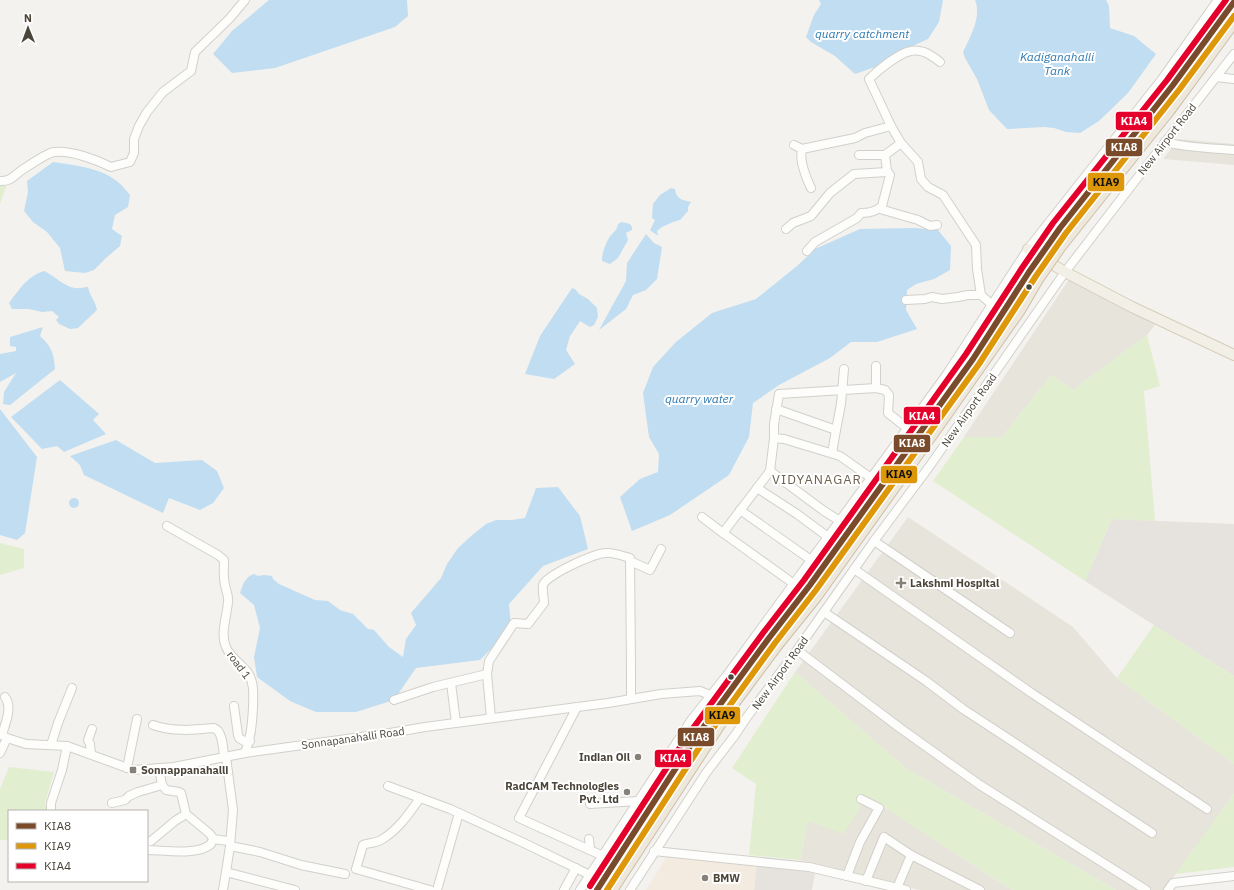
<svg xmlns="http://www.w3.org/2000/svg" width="1234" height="890" viewBox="0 0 1234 890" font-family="'IBM Plex Sans',sans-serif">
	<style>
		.residential { fill: #e7e4dc }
		.commercial { fill: #f3ebdf }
		.industrial { fill: #e6e2de }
		.green { fill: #e1eecf }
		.water { fill: #c0ddf1 }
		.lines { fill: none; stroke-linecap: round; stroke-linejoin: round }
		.minor-casing { stroke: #d2d0cb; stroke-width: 10 }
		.major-casing { stroke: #d6cebb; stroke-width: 12 }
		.highway-casing { stroke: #ccbfa9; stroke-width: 14 }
		.minor { stroke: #fdfdfc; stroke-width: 8 }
		.major { stroke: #f2efe6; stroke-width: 10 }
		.highway { stroke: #ede8db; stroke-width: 12 }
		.highway-bridge-casing { stroke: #ccbfa9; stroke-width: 14; stroke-linecap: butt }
		.highway-bridge { stroke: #ede8db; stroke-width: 12 }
		.bus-1-casing { stroke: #fff; stroke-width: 9 }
		.bus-2-casing { stroke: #fff; stroke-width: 9 }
		.bus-3-casing { stroke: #fff; stroke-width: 9 }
		.bus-1 { stroke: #7a4b2a; stroke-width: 6 }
		.bus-2 { stroke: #dd9709; stroke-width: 6 }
		.bus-3 { stroke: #e4002b; stroke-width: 6 }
		.bus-dot { fill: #4b4439; stroke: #fff; stroke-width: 1.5 }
		.poi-dot { fill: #868178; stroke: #fff; stroke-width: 1.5 }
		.labels { text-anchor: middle; stroke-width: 4; stroke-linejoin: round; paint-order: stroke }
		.street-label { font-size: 11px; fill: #4b4439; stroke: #fff }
		.poi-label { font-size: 11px; font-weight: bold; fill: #4b4439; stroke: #fff; text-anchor: start }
		.water-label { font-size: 12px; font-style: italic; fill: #2e7ab2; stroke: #fff }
		.quarter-label { font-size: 13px; letter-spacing: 1px; fill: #6e6250; stroke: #fff }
		.line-badge { stroke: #fff; stroke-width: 1.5 }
		.badge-label { font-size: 11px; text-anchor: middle; font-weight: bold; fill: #fff }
		.pale-badge-label { font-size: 11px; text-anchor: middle; font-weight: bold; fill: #111 }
	</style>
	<rect width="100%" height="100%" fill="#f4f2ee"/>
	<!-- residential -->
	<g class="residential">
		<polygon points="1179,139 1234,144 1234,165 1163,159"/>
		<polygon points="1070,278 1155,325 1147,335 1073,390 1051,375 1002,437 964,437"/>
		<polygon points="908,517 1073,627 1117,678 1234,764 1234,794 1164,890 1116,890 907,769 795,672"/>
		<polygon points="867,796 1012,890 919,890 800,860 808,821"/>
	</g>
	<!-- commercial -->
	<polygon class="commercial" points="667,856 757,865 754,890 646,890"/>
	<!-- industrial -->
	<g class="industrial">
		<polygon points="1112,519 1234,524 1234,676 1085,581"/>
		<polygon points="757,865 815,873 812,890 754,890"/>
	</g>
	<!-- green -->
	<g class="green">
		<polygon points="0,184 7,184 0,204"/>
		<polygon points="1147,335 1160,386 1144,391 1155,521 1112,519 1085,581 933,481 964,437 1002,437 1051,375 1073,390"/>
		<polygon points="0,543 24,549 24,568 0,575"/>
		<polygon points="1154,625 1234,676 1234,764 1117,678"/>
		<polygon points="795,672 907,769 1116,890 1012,890 867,796 844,834 808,821 800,860 749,855 756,784 732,768"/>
		<polygon points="9,767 54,772 45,803 47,811 9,811 9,840 0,840 0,789"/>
		<polygon points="1234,794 1234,867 1175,874"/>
	</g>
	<!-- water -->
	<g class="water">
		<polygon points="269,0 407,0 408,16 395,27 275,68 232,73 213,54 232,31"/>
		<polygon points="819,0 943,0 939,22 928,39 902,51 878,66 855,74 835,56 811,42 806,37 814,15 821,4"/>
		<path d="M975,0h131l3,6 1,22 24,8 22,18 -28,39 -29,28 -19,12 -14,-1 -12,-4 -10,-1 -37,2 -18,-19 -12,-31 -12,-21 -2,-6c7,-15 19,-35 12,-52z"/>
		<path d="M53,162c21,3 50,6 66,21 4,3 7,8 11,12l-2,12 -13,8 -3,14 10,7 -2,10 -14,12 -12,12 -9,3 -20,-2 -5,-23 -13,-16 -14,-10 -9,-11 4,-19 -1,-11z"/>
		<path d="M671,188l4,1c1,10 7,11 16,13l-3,5v4l-8,9 -7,2 -11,5 -5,4 1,5 -8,-6 5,-10 -3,-2 1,-14 7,-9z"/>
		<path d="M622,222l8,2 2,3v3l-6,3 2,7 -10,18 -8,6 -8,-3c0,-8 3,-16 7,-23 3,-5 8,-7 9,-14z"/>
		<polygon points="915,228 938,230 951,246 950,270 934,279 916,284 907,290 906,310 917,329 877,342 851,342 830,358 779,385 753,403 749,437 729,475 670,515 632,531 620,497 640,479 658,472 659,454 649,437 643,393 653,367 676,342 712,313 756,299 797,266 815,249 860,229"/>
		<polygon points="646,234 654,243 662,247 657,279 646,290 633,295 626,309 599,330 626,281 627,263"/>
		<path d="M44,271c11,5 19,15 31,17 4,1 9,-1 13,-1 2,10 7,13 9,23l-19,18 -8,1 -11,-5 -3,-4 3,-3 -7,-6 -10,1 -13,-3h-17l-3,-6c10,-13 18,-27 35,-32z"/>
		<polygon points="572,288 575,289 579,294 588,299 597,308 598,317 594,325 590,327 580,321 570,336 566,350 575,364 554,379 525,374 540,336"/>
		<path d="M43,327l-3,9c11,10 14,17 15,33l-45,36 -7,-1 1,-12 12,-19 -16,9v-28l16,-3v-4l-6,-1v-9z"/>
		<polygon points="60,380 99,414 93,420 106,434 64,452 57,446 42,449 11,417"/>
		<polygon points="0,409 37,457 25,533 17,540 0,535"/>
		<polygon points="116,440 155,463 202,460 217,471 224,488 213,503 200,510 169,498 163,513 84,475 80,465 70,456"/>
		<path d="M558,487l22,29 8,33 -45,17 -34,38 2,25 -31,31 -64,8 -22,32 -38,12h-40l-26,-11 -33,-24 -3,-20 6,-29 -6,-23 -14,-12c3,-9 5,-16 14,-19l4,2 6,-1 8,1 1,3 6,5 36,16 13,1 12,9 13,4 15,15 6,1 15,17 14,10 3,-18 10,-14 -5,-12 30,-35 6,-14 11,-16 12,-11 16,-13 10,-4h16l13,-2 11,-30z"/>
		<circle cx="74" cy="503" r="5"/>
	</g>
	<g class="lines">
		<defs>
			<g id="minor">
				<path d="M940,62c-5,-4 -10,-8 -16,-10 -4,-1 -9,-2 -13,-1 -12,2 -33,19 -42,28l22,47 10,17 17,19 3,17 7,8 15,8 33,50 1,24 4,26 9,8"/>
				<polyline points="1216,77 1234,79"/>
				<path d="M1165,142c22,6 46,6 69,8"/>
				<polyline points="794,145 802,149 855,138 865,133 891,126"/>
				<path d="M802,149c-3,11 4,29 9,39"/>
				<polyline points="859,155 885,155"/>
				<path d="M0,181c12,0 12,-4 22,-11 8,-5 23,-16 32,-18 17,-2 43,8 57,15l19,-5 4,-9v-14l5,-13 8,-14 16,-20 28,-21 4,-19 35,-34 15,-18"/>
				<polyline points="880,209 918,220 930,226 937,225"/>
				<polyline points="786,229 793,223 811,216 830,193 854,174 887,172"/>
				<path d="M807,251l8,-9 42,-24 4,-5c8,0 15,-1 21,-7l8,-31 -3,-4 -2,-16 16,-12"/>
				<polyline points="906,300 925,299 932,297 942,299 958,297 968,295 981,295"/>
				<polyline points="876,388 876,366"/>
				<polyline points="776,409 836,430 832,453"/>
				<polyline points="836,430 841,404 844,369"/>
				<polyline points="774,438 774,424 779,394 876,388 885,390 889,395 888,413 907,428"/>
				<polyline points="770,471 824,511 840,521"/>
				<polyline points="757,488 797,514 828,537"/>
				<polyline points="740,510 811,560"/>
				<polyline points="702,517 723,533"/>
				<path d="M167,526l51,29 6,5c0,8 -1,17 1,25 1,6 4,11 3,17 -1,14 -8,32 -2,45 4,11 16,17 22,26 7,11 5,23 5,35 -1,16 -2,30 -8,45"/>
				<polyline points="874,541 1010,633"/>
				<polyline points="630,561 650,570 661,549"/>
				<polyline points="854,569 1030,692 1207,809"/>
				<polyline points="794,584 723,533 770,471 774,438 784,439 840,456 871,478"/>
				<polyline points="824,612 926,681 963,709 1152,833"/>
				<polyline points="797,650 900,728 980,785 1146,890"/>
				<path d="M487,674l2,-13 25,-38 14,1 16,-21c0,-5 -2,-13 -1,-18 3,-10 52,-32 63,-32 6,-1 17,3 24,5l1,109v32"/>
				<polyline points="451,683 456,723"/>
				<polyline points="394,700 433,687 487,674 491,718"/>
				<polyline points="234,706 238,735 239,738 244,741 250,741"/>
				<polyline points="577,707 519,818 603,856"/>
				<path d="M153,725c20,7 40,5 61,3 9,3 9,21 10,29"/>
				<polyline points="0,734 7,738 26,744 67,746 133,770 174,767 245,753 390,733 425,727 608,703 661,694 700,691 710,695"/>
				<path d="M2,735c3,-11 11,-28 3,-38"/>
				<polyline points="51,745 58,723 72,688"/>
				<polyline points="0,753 7,738"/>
				<polyline points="91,754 90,744 88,740 92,729"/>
				<polyline points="226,757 233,810 230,846 260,852 301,865 345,874"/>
				<polyline points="127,768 137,719"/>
				<polyline points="159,768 162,785 166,790 179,792 181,793 186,814"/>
				<polyline points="388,786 450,809 526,844 590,875"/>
				<path d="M420,798c-11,16 -22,32 -39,42 -5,3 -13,3 -18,5l-7,24 74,21"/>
				<polyline points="112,803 125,800 129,796 138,792 162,785"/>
				<polyline points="590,804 638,801"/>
				<polyline points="51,811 51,803 62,770 67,746"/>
				<polyline points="589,839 590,850"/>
				<polyline points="147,842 151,841 175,821 186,814 209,833 214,839 220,840 230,841"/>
				<polyline points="230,846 226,872 295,890"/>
				<path d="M147,850c16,0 51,6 64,-6 0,-1 2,-4 3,-5"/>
				<polyline points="654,851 809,867 906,890"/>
				<polyline points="911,855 980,890"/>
				<polyline points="847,876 860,842 879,808 861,799"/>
				<polyline points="866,881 884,837 911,855 897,888"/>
				<polyline points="223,890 226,872"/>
				<polyline points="437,890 459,813"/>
				<polyline points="564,890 576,868"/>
				<polyline points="580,890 692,719 727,675 947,374 1028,249 1162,79 1218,0"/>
				<polyline points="630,890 706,773 735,735 747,717 797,650 874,541 929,467 1065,272 1138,177 1234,54"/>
				<polyline points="1168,890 1173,883 1234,876"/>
			</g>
			<polyline id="major" points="1028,249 1065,272 1132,307 1234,355"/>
			<g id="highway">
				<polyline points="597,890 694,740 769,638"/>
				<polyline points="611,890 731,706 777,644"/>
			</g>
		</defs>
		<!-- minor casing -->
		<use href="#minor" class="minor-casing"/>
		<!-- major casing -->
		<use href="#major" class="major-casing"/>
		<!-- highway casing -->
		<use href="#highway" class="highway-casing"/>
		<!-- minor -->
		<use href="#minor" class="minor"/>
		<!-- major -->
		<use href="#major" class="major"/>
		<!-- highway -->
		<use href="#highway" class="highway"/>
		<defs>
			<g id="highway-bridge">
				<polyline points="769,638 810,585 973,359 1029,272 1060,228 1173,85 1234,2"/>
				<polyline points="777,644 815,597 943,418 1019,310 1037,279 1060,246 1168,111 1234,21"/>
			</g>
		</defs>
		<!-- highway-bridge casing -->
		<use href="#highway-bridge" class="highway-bridge-casing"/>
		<!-- highway-bridge -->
		<use href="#highway-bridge" class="highway-bridge"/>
		<defs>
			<polyline id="bus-1" points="597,890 694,740 769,638 810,585 973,359 1029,272 1060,228 1173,85 1234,2"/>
			<polyline id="bus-2" points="607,890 701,745 775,643 816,590 979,364 1036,276 1066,233 1179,90 1234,16"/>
			<polyline id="bus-3" points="590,886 688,735 763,633 804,580 966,354 1022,268 1053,223 1167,80 1226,0"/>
		</defs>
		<!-- bus-1 casing -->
		<use href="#bus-1" class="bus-1-casing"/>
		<!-- bus-2 casing -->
		<use href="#bus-2" class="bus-2-casing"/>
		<!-- bus-3 casing -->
		<use href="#bus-3" class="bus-3-casing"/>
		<!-- bus-1 -->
		<use href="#bus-1" class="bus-1"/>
		<!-- bus-2 -->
		<use href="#bus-2" class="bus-2"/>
		<!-- bus-3 -->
		<use href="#bus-3" class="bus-3"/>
	</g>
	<!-- markers -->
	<g class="bus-dot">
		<circle cx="1029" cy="287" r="3.5"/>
		<circle cx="731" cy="677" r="3.5"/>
	</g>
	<g class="poi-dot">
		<path d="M899 577h4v4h4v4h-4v4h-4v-4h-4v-4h4z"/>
		<circle cx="638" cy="757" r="4"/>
		<rect x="129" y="766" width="8" height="8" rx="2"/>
		<circle cx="627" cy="792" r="4"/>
		<circle cx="705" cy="878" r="4"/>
	</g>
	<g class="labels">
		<!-- street labels -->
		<g class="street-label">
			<text transform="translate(1167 139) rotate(-52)" y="4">New Airport Road</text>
			<text transform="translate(969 410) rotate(-55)" y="4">New Airport Road</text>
			<text transform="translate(239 665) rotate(53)" y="4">road 1</text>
			<text transform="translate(780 673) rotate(-54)" y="4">New Airport Road</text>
			<text transform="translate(353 738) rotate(-8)" y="4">Sonnapanahalli Road</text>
		</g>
		<!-- poi labels -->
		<g class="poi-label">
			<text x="910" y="587">Lakshmi Hospital</text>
			<text x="630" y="761" text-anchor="end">Indian Oil</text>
			<text x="141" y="774">Sonnappanahalli</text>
			<text x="619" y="790" text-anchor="end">RadCAM Technologies<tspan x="619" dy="13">Pvt. Ltd</tspan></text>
			<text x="713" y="882">BMW</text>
		</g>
		<!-- water labels -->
		<g class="water-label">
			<text x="862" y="38">quarry catchment</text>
			<text x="1057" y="61">Kadiganahalli<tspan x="1057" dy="14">Tank</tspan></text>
			<text x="699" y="403">quarry water</text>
		</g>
		<!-- quarter labels -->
		<g class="quarter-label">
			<text x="817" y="484">VIDYANAGAR</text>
		</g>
	</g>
	<g class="line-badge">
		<rect x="1115" y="111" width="38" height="20" rx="4" fill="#e4002b"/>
		<rect x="1105" y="138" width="38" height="19" rx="4" fill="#7a4b2a"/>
		<rect x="1087" y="172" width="38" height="20" rx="4" fill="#dd9709"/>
		<rect x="903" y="406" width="38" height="19" rx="4" fill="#e4002b"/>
		<rect x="893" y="434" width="38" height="19" rx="4" fill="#7a4b2a"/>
		<rect x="880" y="465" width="38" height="19" rx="4" fill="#dd9709"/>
		<rect x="704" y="706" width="37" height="19" rx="4" fill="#dd9709"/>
		<rect x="677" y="727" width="38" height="20" rx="4" fill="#7a4b2a"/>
		<rect x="654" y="749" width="38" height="19" rx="4" fill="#e4002b"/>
	</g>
	<g class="badge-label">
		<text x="1134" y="125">KIA4</text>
		<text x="1124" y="151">KIA8</text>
		<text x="922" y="420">KIA4</text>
		<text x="912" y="447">KIA8</text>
		<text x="696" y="741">KIA8</text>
		<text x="673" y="762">KIA4</text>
	</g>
	<g class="pale-badge-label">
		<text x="1106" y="186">KIA9</text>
		<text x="899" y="478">KIA9</text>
		<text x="722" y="719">KIA9</text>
	</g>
	<!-- legend -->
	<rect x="8" y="810" width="140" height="72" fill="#ffffff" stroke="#b7b4b0"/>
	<rect x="16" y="823" width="20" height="6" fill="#7a4b2a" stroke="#b7b4b0"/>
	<text x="44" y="830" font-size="12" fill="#4b4439">KIA8</text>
	<rect x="16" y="843" width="20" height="6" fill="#dd9709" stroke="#b7b4b0"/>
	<text x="44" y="850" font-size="12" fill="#4b4439">KIA9</text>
	<rect x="16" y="863" width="20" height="6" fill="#e4002b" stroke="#b7b4b0"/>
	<text x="44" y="870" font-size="12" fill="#4b4439">KIA4</text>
	<!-- north arrow -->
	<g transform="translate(28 28) rotate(359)" stroke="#ffffff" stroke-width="3" paint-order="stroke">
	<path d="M0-3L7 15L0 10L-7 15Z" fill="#4b4439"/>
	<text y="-6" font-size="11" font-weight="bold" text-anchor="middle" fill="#4b4439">N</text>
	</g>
</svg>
